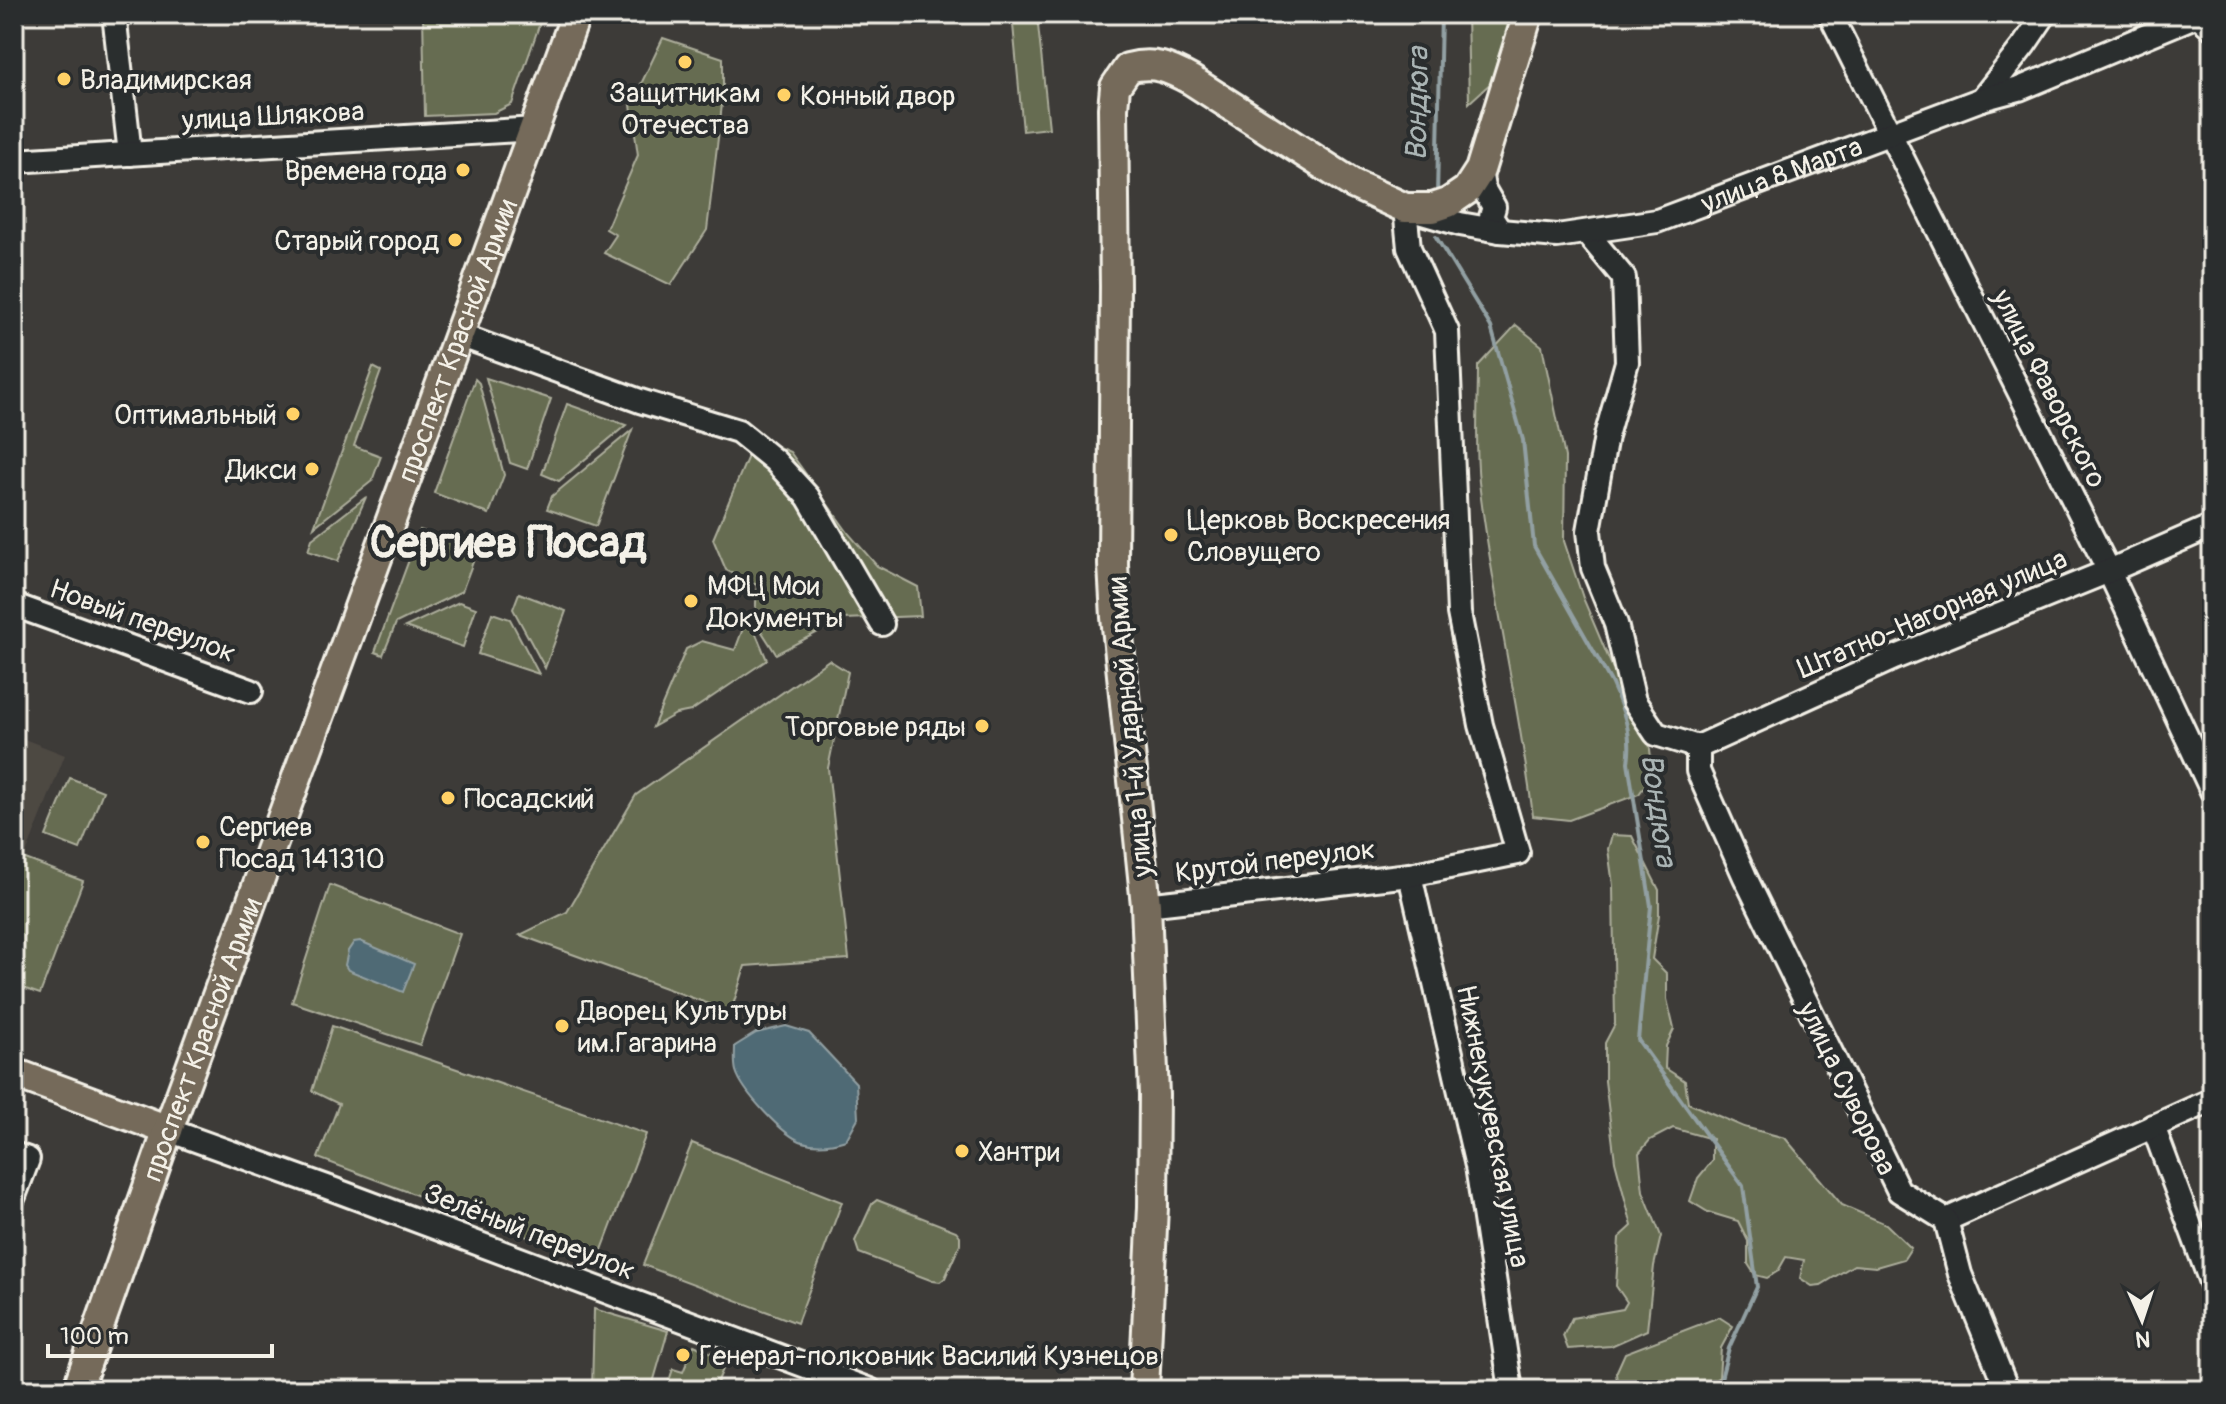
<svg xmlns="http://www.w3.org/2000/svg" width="2226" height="1404" viewBox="0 0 2226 1404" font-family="Pangolin,sans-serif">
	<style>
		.built { fill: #4d4843 }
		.green { fill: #666c51; stroke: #adae9c; stroke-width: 2 }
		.water { fill: #506a75; stroke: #92a0a3; stroke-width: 2 }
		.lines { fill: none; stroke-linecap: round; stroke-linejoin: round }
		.stream { stroke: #92a0a3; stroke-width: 4 }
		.minor-casing { stroke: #f4f1e8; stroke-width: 28 }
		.major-casing { stroke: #f4f1e8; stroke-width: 34 }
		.minor { stroke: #2a2d2e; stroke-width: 22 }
		.major { stroke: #746a5a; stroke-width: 28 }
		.poi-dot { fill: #ffd166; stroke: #2a2d2e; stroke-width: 3 }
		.labels { text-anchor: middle; stroke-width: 8; stroke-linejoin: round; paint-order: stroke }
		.poi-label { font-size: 28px; fill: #f4f1e8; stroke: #2a2d2e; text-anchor: start }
		.street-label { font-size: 28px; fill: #f4f1e8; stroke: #2a2d2e }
		.water-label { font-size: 30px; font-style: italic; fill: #aab4b4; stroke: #2a2d2e }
		.town-label { font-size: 44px; font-weight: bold; fill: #f4f1e8; stroke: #2a2d2e }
	</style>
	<rect width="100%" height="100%" fill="#3d3b38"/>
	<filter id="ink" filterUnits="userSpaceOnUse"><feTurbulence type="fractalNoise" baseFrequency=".0125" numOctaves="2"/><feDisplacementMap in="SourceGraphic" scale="16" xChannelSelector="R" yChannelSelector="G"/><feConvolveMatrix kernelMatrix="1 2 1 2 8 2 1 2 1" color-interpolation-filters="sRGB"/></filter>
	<g filter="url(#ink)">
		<!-- built -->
		<polygon class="built" points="14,735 65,755 14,885"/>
		<!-- green -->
		<g class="green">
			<polygon points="423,14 543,14 512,104 494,113 425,116"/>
			<polygon points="1012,14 1037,16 1049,128 1023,131"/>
			<polygon points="1467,14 1518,14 1493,81 1469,103"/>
			<polygon points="663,38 723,58 723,96 707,230 671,285 604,253 616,235 606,229 638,155 631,105"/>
			<path d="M1516,325l26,21 23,111 -1,84 19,57 45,106 21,37 4,33 -14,20 -70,26 -36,-4c-14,-112 -41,-222 -54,-334 -4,-37 -1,-78 -1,-116z"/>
			<polygon points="373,367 381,371 354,446 381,456 372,481 314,527"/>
			<polygon points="486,378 551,399 527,469 510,463"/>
			<polygon points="475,379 479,383 504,475 489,514 434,493"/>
			<polygon points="567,404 626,425 559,481 542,474"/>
			<polygon points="632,430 596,526 547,509 552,496"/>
			<polygon points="756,437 790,452 849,534 877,566 918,587 921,616 843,619 776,654 755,621 757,585 726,570 713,539"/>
			<polygon points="366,497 338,561 308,551 312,539"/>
			<polygon points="420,530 477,551 462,591 396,623 383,655 375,652"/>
			<polygon points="519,593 566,611 545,668 513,609"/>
			<polygon points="459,602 476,608 463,647 405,627"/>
			<polygon points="492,613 510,619 539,674 478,654"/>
			<polygon points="748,615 767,660 691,711 676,714 653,727 686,649 702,641 735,650"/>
			<polygon points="829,660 848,672 828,768 849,959 745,966 731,1012 520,935 567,912 636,795"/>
			<polygon points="70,778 103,791 80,849 46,836"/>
			<polygon points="1612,835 1632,836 1659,890 1659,915 1652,959 1667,974 1667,999 1674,1029 1666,1046 1665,1068 1685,1081 1688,1103 1744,1127 1785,1138 1842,1205 1886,1224 1911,1248 1904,1259 1876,1267 1854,1265 1821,1285 1812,1286 1800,1278 1804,1260 1786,1257 1778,1271 1767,1278 1755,1275 1748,1264 1748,1241 1738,1221 1708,1212 1690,1201 1698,1178 1712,1161 1712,1139 1673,1128 1650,1140 1639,1153 1643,1191 1661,1236 1654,1266 1647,1330 1611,1346 1568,1349 1563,1336 1572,1318 1623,1309 1627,1302 1616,1286 1619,1238 1632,1226 1615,1161 1605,1081 1605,1043 1615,1024 1613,885 1608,849"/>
			<polygon points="14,857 23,858 83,881 40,994 14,985"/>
			<polygon points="330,885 460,934 420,1045 292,1002"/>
			<polygon points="332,1026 646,1134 597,1263 318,1158 339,1104 312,1091"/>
			<polygon points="692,1143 842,1202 797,1323 643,1265"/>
			<polygon points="877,1200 956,1231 960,1236 960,1244 945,1278 940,1282 933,1281 859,1253 855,1241 872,1204"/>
			<polygon points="594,1309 668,1331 651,1390 592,1390"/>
			<polygon points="1719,1317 1733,1326 1721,1348 1719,1377 1708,1386 1707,1390 1618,1390 1616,1373 1625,1353"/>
			<polygon points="694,1345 727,1360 714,1390 666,1390 673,1369 683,1372"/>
		</g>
		<!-- water -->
		<g class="water">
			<polygon points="360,941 414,964 403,992 348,970 345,965 348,951 354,942"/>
			<path d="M786,1026l23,7 47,50 2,35 -12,22c-13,4 -29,7 -43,2 -20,-6 -61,-51 -67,-71 -2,-7 -1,-18 -1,-25l21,-13z"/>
		</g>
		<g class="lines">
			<!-- stream -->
			<g class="stream">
				<polyline points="1437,195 1441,14"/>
				<path d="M1436,237l55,90 32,113 11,106 77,136c12,26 22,52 17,80l23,144 -13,134 105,146 14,101 -28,61 -11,42"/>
			</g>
			<defs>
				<g id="minor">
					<polyline points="114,14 130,154"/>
					<polyline points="1830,14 2109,571 2212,791"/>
					<polyline points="1982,99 2024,45 2045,14"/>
					<polyline points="14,161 535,129"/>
					<polyline points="1480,170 1483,188 1494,207 1491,217 1500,231"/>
					<polyline points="1586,232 1624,278 1627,362 1606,436 1589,531 1593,568 1616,624 1634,701 1656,734 1698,747"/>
					<polyline points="459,335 640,401 738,431 775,461 808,497 882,624"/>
					<polyline points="14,605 251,691"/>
					<polyline points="1410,875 1477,1166 1511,1390"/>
					<path id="s1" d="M1146,905l264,-30 108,-22 -37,-128 -22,-112 -12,-282 -38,-83 -4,-40 55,16 40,7 57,5 100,-15 325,-122 37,-10 178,-74 15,13"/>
					<polyline points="2153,1126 2212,1285"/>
					<polyline points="168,1130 327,1187 870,1390"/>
					<polyline points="14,1154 28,1159 14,1196"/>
					<polyline points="1946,1220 2212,1100"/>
					<polyline points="2007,1390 1960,1274 1946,1220 1899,1191 1745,877 1698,771 1698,747 1894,658 2109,571 2212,526"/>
				</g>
				<g id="major">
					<polyline points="14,1073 168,1130"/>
					<path id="s2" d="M77,1390l91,-260 408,-1116"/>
					<path d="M1144,1390l9,-183 1,-112 -8,-190 -30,-288 -3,-52 2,-279 -2,-178 2,-21 13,-19c26,-7 41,0 63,12l162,104 52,24h28l15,-5 19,-13 13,-20 48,-156"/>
				</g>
			</defs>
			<!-- minor casing -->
			<use href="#minor" class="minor-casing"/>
			<!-- major casing -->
			<use href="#major" class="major-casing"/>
			<!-- minor -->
			<use href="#minor" class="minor"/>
			<!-- major -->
			<use href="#major" class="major"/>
		</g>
	</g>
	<!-- markers -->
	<g class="poi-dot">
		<circle cx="685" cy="62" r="8"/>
		<circle cx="64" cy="79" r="8"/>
		<circle cx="784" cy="95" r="8"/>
		<circle cx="463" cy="170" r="8"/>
		<circle cx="455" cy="240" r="8"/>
		<circle cx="293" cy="414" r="8"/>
		<circle cx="312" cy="469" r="8"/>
		<circle cx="1171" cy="535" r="8"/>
		<circle cx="691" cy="601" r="8"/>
		<circle cx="982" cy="726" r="8"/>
		<circle cx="448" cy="798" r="8"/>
		<circle cx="203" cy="842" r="8"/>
		<circle cx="562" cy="1026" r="8"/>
		<circle cx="962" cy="1151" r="8"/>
		<circle cx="683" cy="1355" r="8"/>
	</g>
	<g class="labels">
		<!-- poi labels -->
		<g class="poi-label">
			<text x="80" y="89">Владимирская</text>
			<text x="685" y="102" text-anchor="middle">Защитникам<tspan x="685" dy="32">Отечества</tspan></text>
			<text x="800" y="105">Конный двор</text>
			<text x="447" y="180" text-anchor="end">Времена года</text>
			<text x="439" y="250" text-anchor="end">Старый город</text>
			<text x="277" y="424" text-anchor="end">Оптимальный</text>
			<text x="296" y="479" text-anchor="end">Дикси</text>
			<text x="1187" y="529">Церковь Воскресения<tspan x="1187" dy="32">Словущего</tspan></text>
			<text x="707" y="595">МФЦ Мои<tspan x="707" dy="32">Документы</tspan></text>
			<text x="966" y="736" text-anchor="end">Торговые ряды</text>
			<text x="464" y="808">Посадский</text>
			<text x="219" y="836">Сергиев<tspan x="219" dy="32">Посад 141310</tspan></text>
			<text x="578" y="1020">Дворец Культуры<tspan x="578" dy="32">им.Гагарина</tspan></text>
			<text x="978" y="1161">Хантри</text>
			<text x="699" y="1365">Генерал-полковник Василий Кузнецов</text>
		</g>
		<!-- street labels -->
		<g class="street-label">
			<text transform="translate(273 115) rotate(-3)" y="10">улица Шлякова</text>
			<text dy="10" stroke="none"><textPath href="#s1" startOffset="1426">улица 8 Марта</textPath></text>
			<text dy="10" stroke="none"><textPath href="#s2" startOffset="1116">проспект Красной Армии</textPath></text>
			<text transform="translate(2050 388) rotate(63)" y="10">улица Фаворского</text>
			<text transform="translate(1932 613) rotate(-23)" y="10">Штатно-Нагорная улица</text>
			<text transform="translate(143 620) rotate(20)" y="10">Новый переулок</text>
			<text transform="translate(1129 727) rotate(-95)" y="10">улица 1-й Ударной Армии</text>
			<text transform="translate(1275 860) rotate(-7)" y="10">Крутой переулок</text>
			<text dy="10" stroke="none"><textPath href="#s2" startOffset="372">проспект Красной Армии</textPath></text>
			<text transform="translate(1848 1088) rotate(64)" y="10">улица Суворова</text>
			<text transform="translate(1494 1126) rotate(79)" y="10">Нижнекукуевская улица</text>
			<text transform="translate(530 1231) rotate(21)" y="10">Зелёный переулок</text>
		</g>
		<!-- water labels -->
		<g class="water-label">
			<text transform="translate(1417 104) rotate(-89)" y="10">Вондюга</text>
			<text transform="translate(1659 810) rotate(82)" y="10">Вондюга</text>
		</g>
		<!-- town labels -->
		<g class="town-label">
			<text x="508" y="557">Сергиев Посад</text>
		</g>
	</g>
	<!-- margin -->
	<rect width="2226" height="1404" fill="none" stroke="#2a2d2e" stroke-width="48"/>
	<rect x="24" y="24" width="2178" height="1356" fill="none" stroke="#f4f1e8" stroke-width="3" filter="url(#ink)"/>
	<!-- north arrow -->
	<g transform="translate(2142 1320) rotate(177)" stroke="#2a2d2e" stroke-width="6" paint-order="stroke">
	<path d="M0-6L14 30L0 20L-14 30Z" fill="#f4f1e8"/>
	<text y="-12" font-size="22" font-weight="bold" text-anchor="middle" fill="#f4f1e8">N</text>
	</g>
	<!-- scale -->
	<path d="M48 1344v12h224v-12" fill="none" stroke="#f4f1e8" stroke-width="4"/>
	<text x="60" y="1344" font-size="24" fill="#f4f1e8" stroke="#2a2d2e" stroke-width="6" paint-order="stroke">100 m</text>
</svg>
